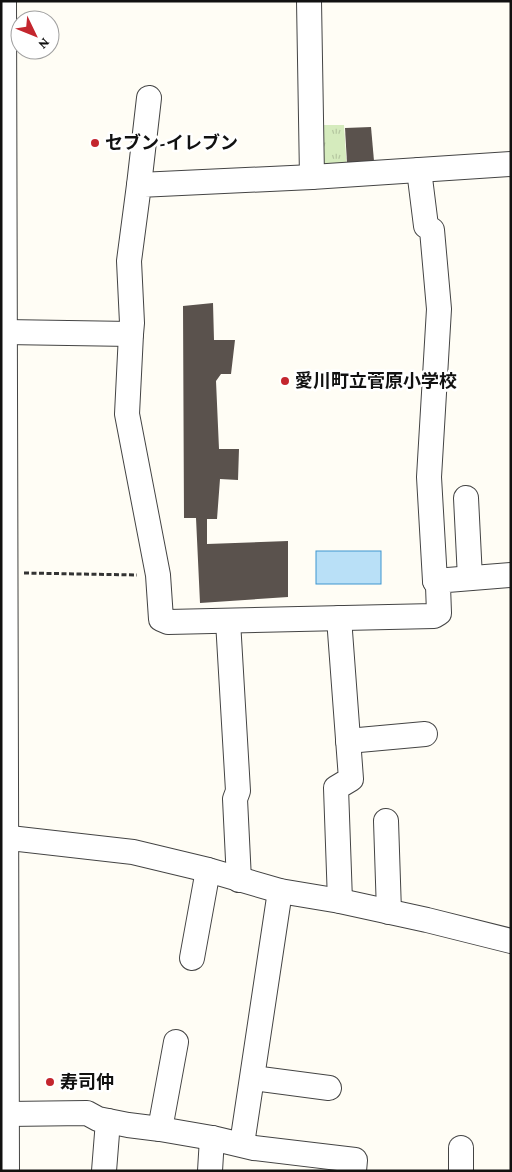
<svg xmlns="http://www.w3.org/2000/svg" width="512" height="1172" viewBox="0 0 512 1172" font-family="'Crimson Pro','Noto Sans JP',serif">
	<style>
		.park { fill: url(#park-tufts) }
		.water { fill: #b9e0f7; stroke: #3f96cf }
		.building { fill: #5a524d }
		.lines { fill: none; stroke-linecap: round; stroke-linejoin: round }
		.minor-casing { stroke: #444; stroke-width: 26 }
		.path { stroke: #333; stroke-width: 3; stroke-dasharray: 5 2.5; stroke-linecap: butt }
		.minor { stroke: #fff; stroke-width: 24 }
		.poi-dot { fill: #c4262e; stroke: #fff; stroke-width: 2 }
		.labels { text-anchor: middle; stroke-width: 5; stroke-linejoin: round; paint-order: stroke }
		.poi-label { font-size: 18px; font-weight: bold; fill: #111; stroke: #fff; text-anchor: start }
	</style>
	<defs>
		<pattern id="park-tufts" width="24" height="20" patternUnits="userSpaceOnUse" patternTransform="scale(1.25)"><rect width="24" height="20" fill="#d5ebbd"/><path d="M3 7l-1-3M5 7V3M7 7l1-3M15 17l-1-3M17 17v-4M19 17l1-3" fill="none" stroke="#b6c8a1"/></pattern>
	</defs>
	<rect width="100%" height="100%" fill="#fffdf5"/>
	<!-- park -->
	<polygon class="park" points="317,125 344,125 347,170 324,171"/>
	<!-- water -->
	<rect class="water" x="316" y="551" width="65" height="33"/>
	<!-- building -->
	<g class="building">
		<polygon points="371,127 374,161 347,163 345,128"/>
		<polygon points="213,303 214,340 235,340 231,374 221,374 216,381 219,449 239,449 238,480 220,479 217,519 207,519 207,544 288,541 288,597 200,603 196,518 184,518 183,306"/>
	</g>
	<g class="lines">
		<defs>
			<g id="minor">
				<polyline points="4,1 7,1171"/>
				<polyline points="309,1 312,177"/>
				<polyline points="419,170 426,226 432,230 439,309 429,477 435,581"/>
				<polyline points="139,185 149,98"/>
				<polyline points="5,332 131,334 132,323 129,261 139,185 312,177 511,164"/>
				<polyline points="131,334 127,414 158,575 161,619 168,622 434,616 439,613 438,586 435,581 511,575"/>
				<polyline points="466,498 470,578"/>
				<polyline points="339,618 351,779 336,788 340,901"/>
				<polyline points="228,621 238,791 235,799 239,880"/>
				<polyline points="348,741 425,734"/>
				<polyline points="386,821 389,912"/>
				<polyline points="1,837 133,852 208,870 280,891 340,901 427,920 511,941"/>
				<polyline points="192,958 208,870"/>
				<polyline points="253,1078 329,1088"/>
				<polyline points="7,1114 87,1113 98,1119 128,1125 160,1129 212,1138 254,1148 355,1160 354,1171"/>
				<polyline points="160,1129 176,1042"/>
				<polyline points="242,1144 280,891"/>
				<polyline points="461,1148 461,1171"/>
				<polyline points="104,1171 108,1121"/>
				<polyline points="210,1171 212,1138"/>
			</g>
		</defs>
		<!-- minor casing -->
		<use href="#minor" class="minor-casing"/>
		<!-- path -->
		<polyline class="path" points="24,573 137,575"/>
		<!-- minor -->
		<use href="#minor" class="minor"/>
	</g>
	<!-- markers -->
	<g class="poi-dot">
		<circle cx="95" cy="143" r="5"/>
		<circle cx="285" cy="381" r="5"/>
		<circle cx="50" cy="1082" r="5"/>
	</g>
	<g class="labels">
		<!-- poi labels -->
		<g class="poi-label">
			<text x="105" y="149">セブン-イレブン</text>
			<text x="295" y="387">愛川町立菅原小学校</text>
			<text x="60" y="1088">寿司仲</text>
		</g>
	</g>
	<!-- border -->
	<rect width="512" height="1172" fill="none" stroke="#111111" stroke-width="5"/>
	<!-- north arrow -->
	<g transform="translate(35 35) rotate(133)"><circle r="24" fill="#ffffff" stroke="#a0a0a0"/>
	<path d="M0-4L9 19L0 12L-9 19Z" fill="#c4262e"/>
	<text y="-8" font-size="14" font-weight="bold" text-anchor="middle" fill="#111111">N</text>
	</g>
</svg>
